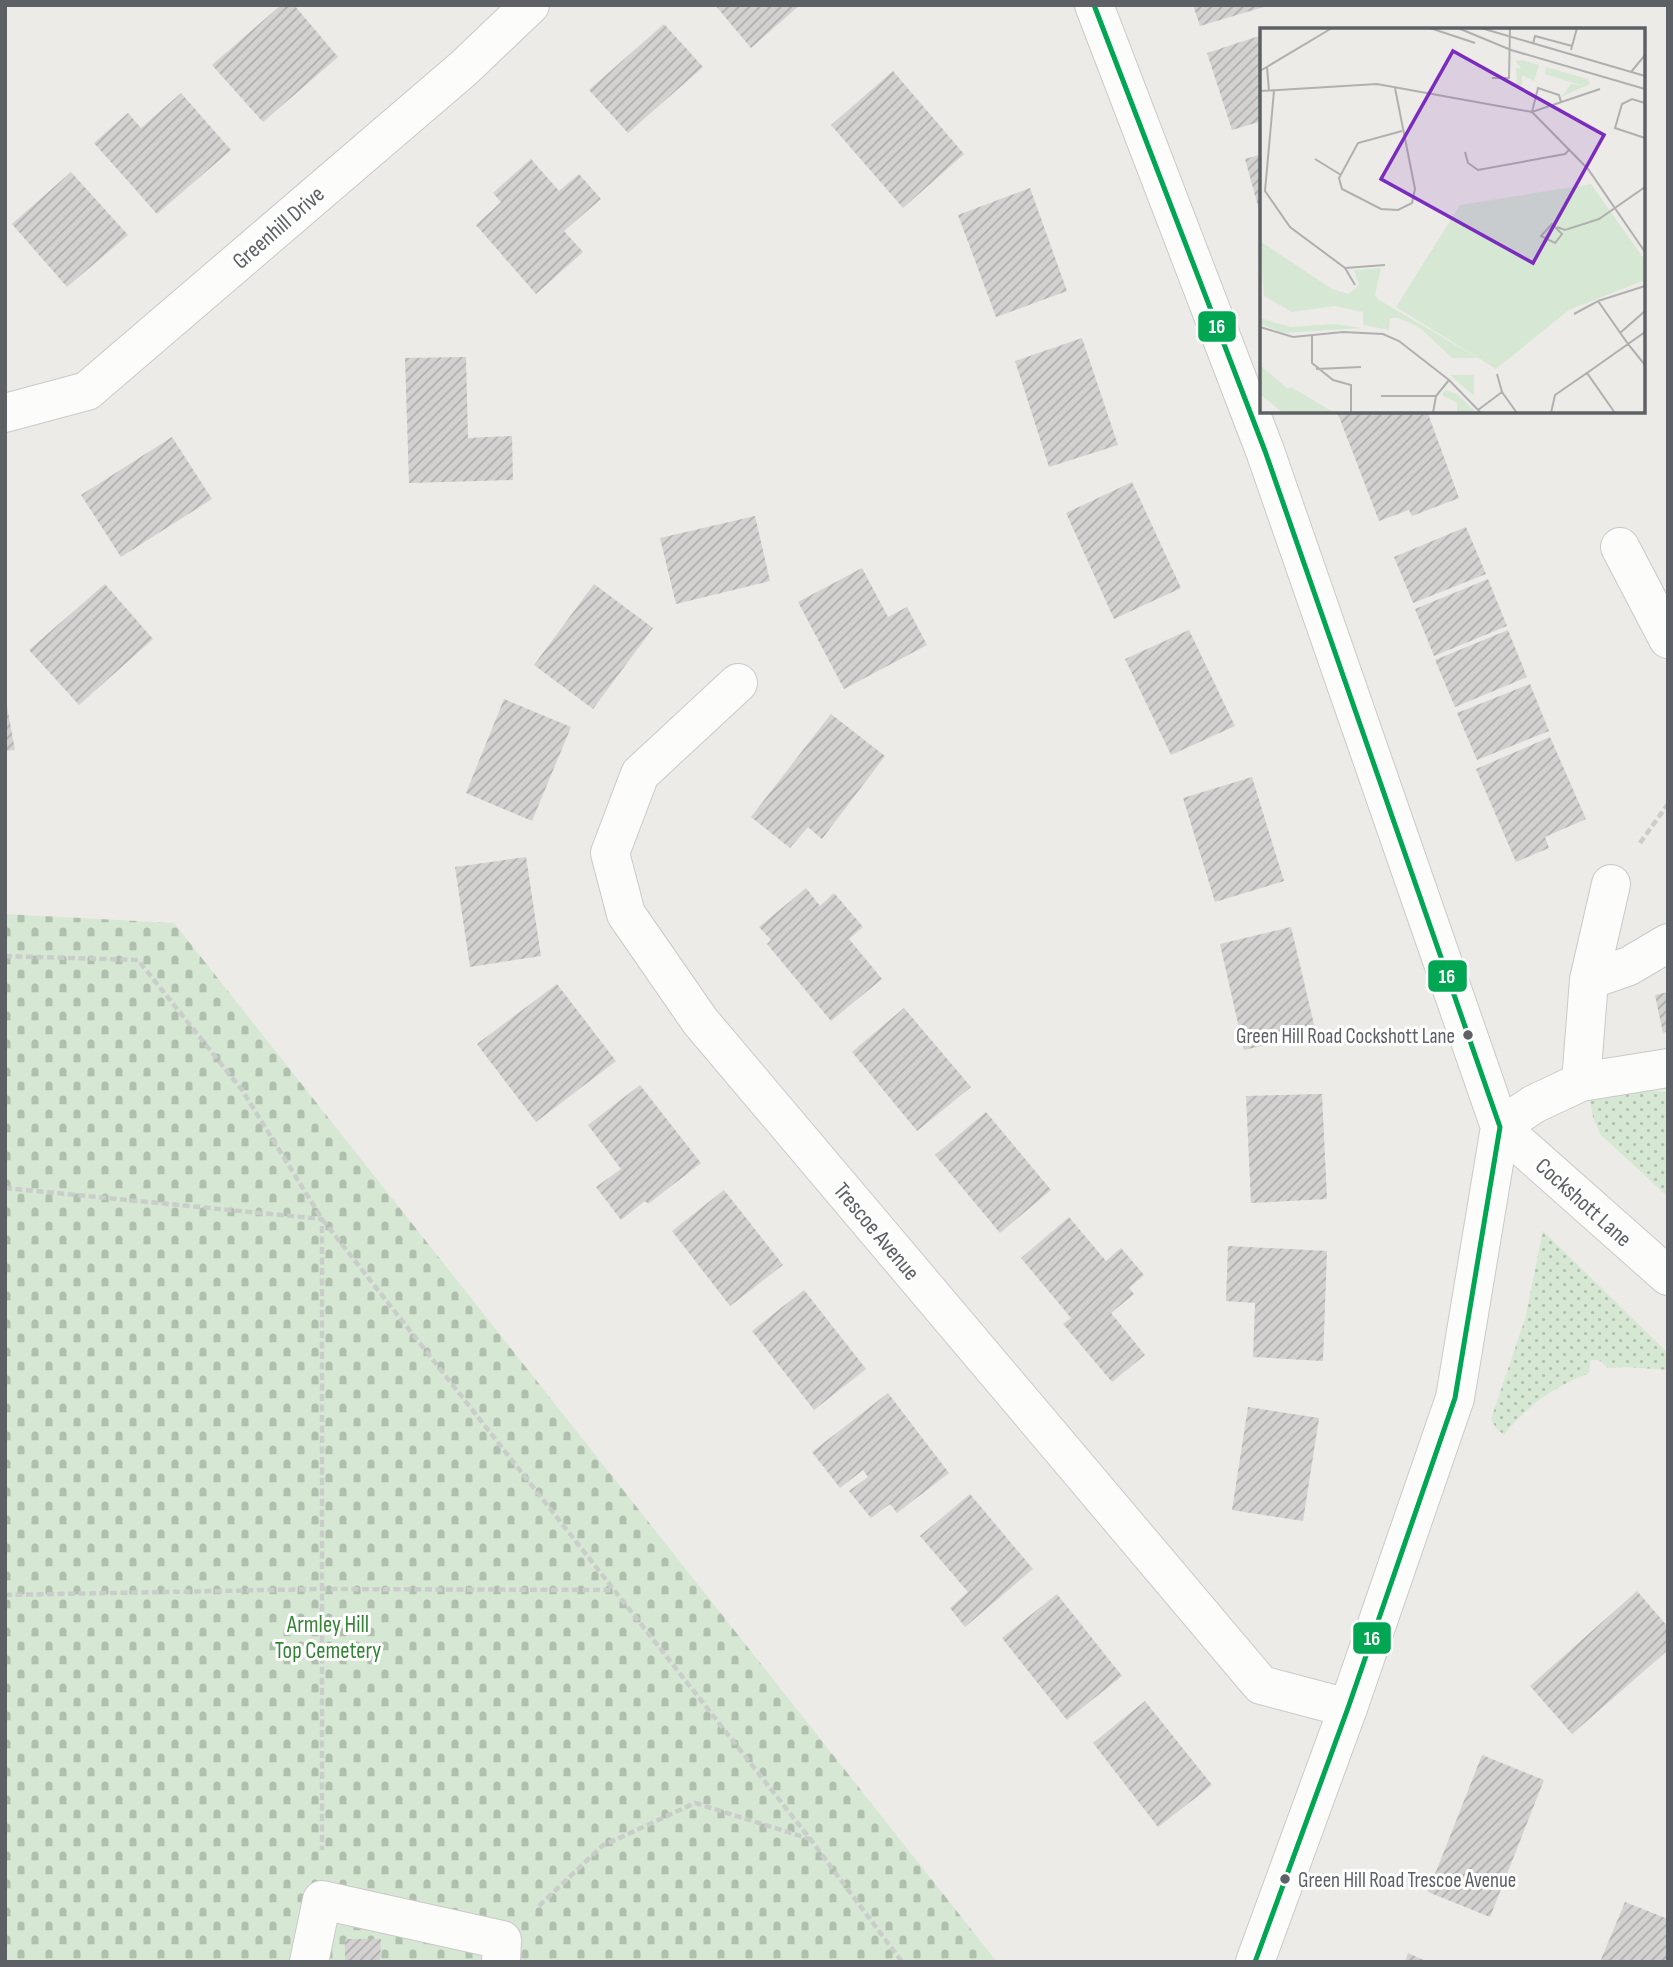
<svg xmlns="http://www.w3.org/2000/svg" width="1673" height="1967" viewBox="0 0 1673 1967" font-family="'Sofia Sans Condensed',sans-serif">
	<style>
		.green { fill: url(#green-dots) }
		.cemetery { fill: url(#cemetery-stones) }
		.building { fill: url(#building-hatch) }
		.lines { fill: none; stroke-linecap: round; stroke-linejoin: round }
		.minor-casing { stroke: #c9cac9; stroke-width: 40 }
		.path { stroke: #c9ceca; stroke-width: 4.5; stroke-dasharray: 7 3.5; stroke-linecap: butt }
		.minor { stroke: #fcfcfb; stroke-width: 38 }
		.bus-1-casing { stroke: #fff; stroke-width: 10 }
		.bus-1 { stroke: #00a651; stroke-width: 5 }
		.bus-dot { fill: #5d6165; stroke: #fff; stroke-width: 2.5 }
		.labels { text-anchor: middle; stroke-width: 6; stroke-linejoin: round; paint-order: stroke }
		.bus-label { font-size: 21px; fill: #5d6165; stroke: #fff; text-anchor: end }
		.street-label { font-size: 23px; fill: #5d6165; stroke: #fff }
		.park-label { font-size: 23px; fill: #358436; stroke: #fff }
		.inset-road { fill: none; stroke: #afb0af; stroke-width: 2 }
		.view { fill: #7b2cbf; fill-opacity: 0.15; stroke: #7b2cbf; stroke-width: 3.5 }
		.inset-edge { fill: none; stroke: #5d6165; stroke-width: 3.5 }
		.line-badge { stroke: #fff; stroke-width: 2.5 }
		.badge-label { font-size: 19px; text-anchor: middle; font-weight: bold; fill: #fff }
	</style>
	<defs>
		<pattern id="green-dots" width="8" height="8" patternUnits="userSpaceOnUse" patternTransform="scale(1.75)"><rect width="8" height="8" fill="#d6e8d3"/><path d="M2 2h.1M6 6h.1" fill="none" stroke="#b1bfaf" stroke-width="1.8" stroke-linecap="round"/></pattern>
		<pattern id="cemetery-stones" width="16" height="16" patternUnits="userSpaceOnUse" patternTransform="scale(1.75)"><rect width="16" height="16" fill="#d6e8d3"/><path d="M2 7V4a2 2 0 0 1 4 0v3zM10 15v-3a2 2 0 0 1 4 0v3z" fill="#b1bfaf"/></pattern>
		<pattern id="building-hatch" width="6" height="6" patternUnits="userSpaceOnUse" patternTransform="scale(1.75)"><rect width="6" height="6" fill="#d3d2d0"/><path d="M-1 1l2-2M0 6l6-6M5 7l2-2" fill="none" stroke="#aeaeac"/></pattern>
	</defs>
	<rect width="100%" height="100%" fill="#edebe7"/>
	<!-- green -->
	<g class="green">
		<polygon points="1631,1089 1668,1092 1668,1197 1600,1134 1593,1117 1590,1101 1612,1091"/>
		<path d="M1543,1231l125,122v17l-41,-3 -19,1 -9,-8h-8l-2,13c-38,16 -59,30 -85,62l-8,-7 -5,-9 34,-100z"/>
	</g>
	<!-- cemetery -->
	<polygon class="cemetery" points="5,914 174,923 997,1962 5,1962"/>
	<!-- building -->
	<g class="building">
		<polygon points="281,5 294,5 338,57 263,122 212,65"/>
		<polygon points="715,5 800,5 751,48"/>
		<polygon points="1193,5 1267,5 1267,6 1200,26"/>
		<polygon points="664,24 703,67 628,133 589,90"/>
		<polygon points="1262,35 1262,121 1232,130 1207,53"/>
		<polygon points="893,71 964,154 903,208 831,125"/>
		<polygon points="181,93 231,150 157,214 94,143 128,113 141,128"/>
		<polygon points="1262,154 1262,217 1261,217 1245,159"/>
		<polygon points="531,159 559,191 579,174 601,199 564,231 583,252 536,294 476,225 501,202 493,193"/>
		<polygon points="71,172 128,235 67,287 12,224"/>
		<polygon points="1030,188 1067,291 996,317 958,215"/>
		<polygon points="1082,338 1118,445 1049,467 1015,361"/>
		<polygon points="466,357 468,438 512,436 513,480 409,483 405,358"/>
		<polygon points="1346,411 1427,411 1459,498 1412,516 1409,510 1379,521 1338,414"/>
		<polygon points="172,437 212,499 121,557 81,495"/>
		<polygon points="1132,482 1181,588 1114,619 1066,513"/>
		<polygon points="755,516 770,581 676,604 660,538"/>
		<polygon points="1466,527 1486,574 1413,603 1394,557"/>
		<polygon points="862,568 888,617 907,607 927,645 844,689 798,602"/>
		<polygon points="1488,579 1507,626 1434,656 1415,609"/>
		<polygon points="105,584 153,639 79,705 29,650"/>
		<polygon points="594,584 653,628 593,709 534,665"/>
		<polygon points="1189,630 1235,726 1171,755 1125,659"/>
		<polygon points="1508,630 1527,677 1455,707 1435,660"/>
		<polygon points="1530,684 1549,731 1477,760 1457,713"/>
		<polygon points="5,696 15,750 5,751"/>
		<polygon points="504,699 571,727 532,821 466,793"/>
		<polygon points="831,714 885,756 822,839 808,827 790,848 751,817"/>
		<polygon points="1550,737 1586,819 1545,837 1549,848 1516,862 1476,769"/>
		<polygon points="1252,777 1284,881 1215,902 1183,798"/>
		<polygon points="526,857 541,956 470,967 455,867"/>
		<polygon points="806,888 820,906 834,893 863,927 849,939 882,979 831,1021 767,944 771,940 759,927"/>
		<polygon points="1291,927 1316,1033 1244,1050 1220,944"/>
		<polygon points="557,984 616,1061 536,1122 477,1044"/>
		<polygon points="1668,992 1668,1031 1663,1033 1655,995"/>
		<polygon points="904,1008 971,1087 917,1131 852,1052"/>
		<polygon points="640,1085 701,1163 648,1204 645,1201 621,1220 596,1187 621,1169 588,1125"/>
		<polygon points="1322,1094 1327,1199 1251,1203 1246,1096"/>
		<polygon points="986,1112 1051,1190 1000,1233 935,1155"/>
		<polygon points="724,1190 783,1265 730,1306 672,1231"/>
		<polygon points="1069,1217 1106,1261 1121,1248 1144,1275 1129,1288 1134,1294 1111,1313 1145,1355 1112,1382 1063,1324 1071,1318 1021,1258"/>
		<polygon points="1228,1246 1327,1251 1323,1361 1253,1357 1255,1303 1226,1301"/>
		<polygon points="804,1290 866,1369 814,1410 752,1331"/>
		<polygon points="888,1393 949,1473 897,1513 890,1504 871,1518 849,1491 868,1477 863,1470 840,1488 812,1452"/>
		<polygon points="1248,1407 1319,1418 1303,1521 1232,1510"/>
		<polygon points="970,1494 1033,1569 965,1627 950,1608 968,1592 920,1536"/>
		<polygon points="1637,1591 1668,1627 1668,1650 1572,1734 1530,1686"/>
		<polygon points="1057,1594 1122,1676 1067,1720 1002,1638"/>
		<polygon points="1145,1701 1212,1785 1158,1827 1093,1743"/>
		<polygon points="1482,1755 1544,1780 1490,1917 1428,1892"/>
		<polygon points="1625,1902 1668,1919 1668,1962 1600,1962"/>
		<polygon points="345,1939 381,1939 380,1962 345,1962"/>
		<polygon points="1408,1953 1428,1962 1405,1962"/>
	</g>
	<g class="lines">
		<defs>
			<g id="minor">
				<polyline points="1094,5 1265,451 1500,1127 1455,1398 1348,1708 1255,1962"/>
				<polyline points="5,413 87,391 464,68 530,5"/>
				<polyline points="1620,547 1668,639"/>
				<polyline points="738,683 640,774 610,853 626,914 700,1021 1261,1685 1348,1708"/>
				<polyline points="1589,980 1629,966 1668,943"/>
				<polyline points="1668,1068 1581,1082 1534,1104 1500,1127 1668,1276"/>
				<polyline points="1581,1082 1589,980 1611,884"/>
				<polyline points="309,1962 322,1900 502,1940 501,1962"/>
			</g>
		</defs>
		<!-- minor casing -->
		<use href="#minor" class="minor-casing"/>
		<!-- path -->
		<g class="path">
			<polyline points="1640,843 1668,804"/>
			<polyline points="5,956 138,960 242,1090 322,1219 811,1840 902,1962"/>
			<polyline points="5,1188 322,1219 322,1850"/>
			<polyline points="5,1595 322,1589 613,1590"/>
			<polyline points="539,1906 602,1846 695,1803 810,1839"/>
		</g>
		<!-- minor -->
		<use href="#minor" class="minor"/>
		<defs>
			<polyline id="bus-1" points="1094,5 1265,451 1500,1127 1455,1398 1348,1708 1255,1962"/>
		</defs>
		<!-- bus-1 casing -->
		<use href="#bus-1" class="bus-1-casing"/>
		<!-- bus-1 -->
		<use href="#bus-1" class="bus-1"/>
	</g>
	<!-- markers -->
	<g class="bus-dot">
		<circle cx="1468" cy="1035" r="6"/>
		<circle cx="1285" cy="1879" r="6"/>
	</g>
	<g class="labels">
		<!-- bus labels -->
		<g class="bus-label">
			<text x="1455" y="1043">Green Hill Road Cockshott Lane</text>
			<text x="1298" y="1887" text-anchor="start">Green Hill Road Trescoe Avenue</text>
		</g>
		<!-- street labels -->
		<g class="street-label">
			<text transform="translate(278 227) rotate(-41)" y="8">Greenhill Drive</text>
			<text transform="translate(1584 1202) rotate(42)" y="8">Cockshott Lane</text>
			<text transform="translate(877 1231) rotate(50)" y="8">Trescoe Avenue</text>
		</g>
		<!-- park labels -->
		<g class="park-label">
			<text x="328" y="1632">Armley Hill<tspan x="328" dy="26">Top Cemetery</tspan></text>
		</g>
	</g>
	<!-- overview -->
	<g transform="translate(1260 28)">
		<rect width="385" height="385" fill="#edebe7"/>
		<path d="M263,32l16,5 -5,16 -12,-6v10l-5,1 -1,-18h5l-6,-7zM286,39l42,12 2,5 -29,13 10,-13 12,2 -38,-12zM0,213l72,48 17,5 10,-9 -5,-15 27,-2 -6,27 4,5 99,58h-26l-33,-31 -21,-9h-8l-1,12 -26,-5v-13l-28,-6 -43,6 -28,-16zM0,290l30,9 44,-3 28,4 -78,5 -24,-9zM0,337l28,24 3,-2 44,26h-52l-23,-19zM190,347h24v21zM185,362l12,4 20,19h-20v-10l-15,-8z" fill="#d6e8d3"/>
		<path d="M331,156l54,76v20l-76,30 -73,59 -100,-62 64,-102z" fill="#d6e8d3"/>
		<path class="inset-road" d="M170,0l45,15M198,0l53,22 134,39M221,0l164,48M273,16l2,-8 37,10M311,22l6,-22M7,39l2,24M0,43l72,-43M371,44l14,-17M232,50h17l1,-50M135,60l20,101 -3,14 -14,7 -17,-1 -39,-20 -3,-11 19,-35 44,-12M0,63l117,-7 155,28 56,57 57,83M14,63l-9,100 25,36 55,41 10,17M301,74l-2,-7 -21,-7 -6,24 68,-23M385,75l-13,-4 -10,5 -7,24 30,10M205,124l3,11 10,7 87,-16 5,-5M55,131l26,16M292,196l10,10 -7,9 -14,-7zM297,199l8,3 34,-11 46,-32M85,240l40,-3M338,273l47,-15M314,286l24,-13 30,43 -41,29M0,299l33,10 50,-5 40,2 16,7 50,39M385,304l-17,12 17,21M360,305l25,-22M52,308v27l21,17 18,5v28M56,341l45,-2M237,346l5,18 15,21M121,368h55M218,382l24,-18M173,385l3,-17 13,-16 32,33M291,385l4,-18 32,-22 28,40"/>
		<path class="view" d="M193,23l151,84 -71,128 -152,-84z"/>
		<rect width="385" height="385" class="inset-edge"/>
	</g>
	<g class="line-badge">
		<rect x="1197" y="310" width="40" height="33" rx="7" fill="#00a651"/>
		<rect x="1427" y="959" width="41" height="34" rx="7" fill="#00a651"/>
		<rect x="1352" y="1621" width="40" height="34" rx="7" fill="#00a651"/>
	</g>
	<g class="badge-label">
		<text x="1217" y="333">16</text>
		<text x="1447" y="983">16</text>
		<text x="1372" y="1645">16</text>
	</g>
	<!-- border -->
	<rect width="1673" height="1967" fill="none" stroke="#5d6165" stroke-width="14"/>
</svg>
